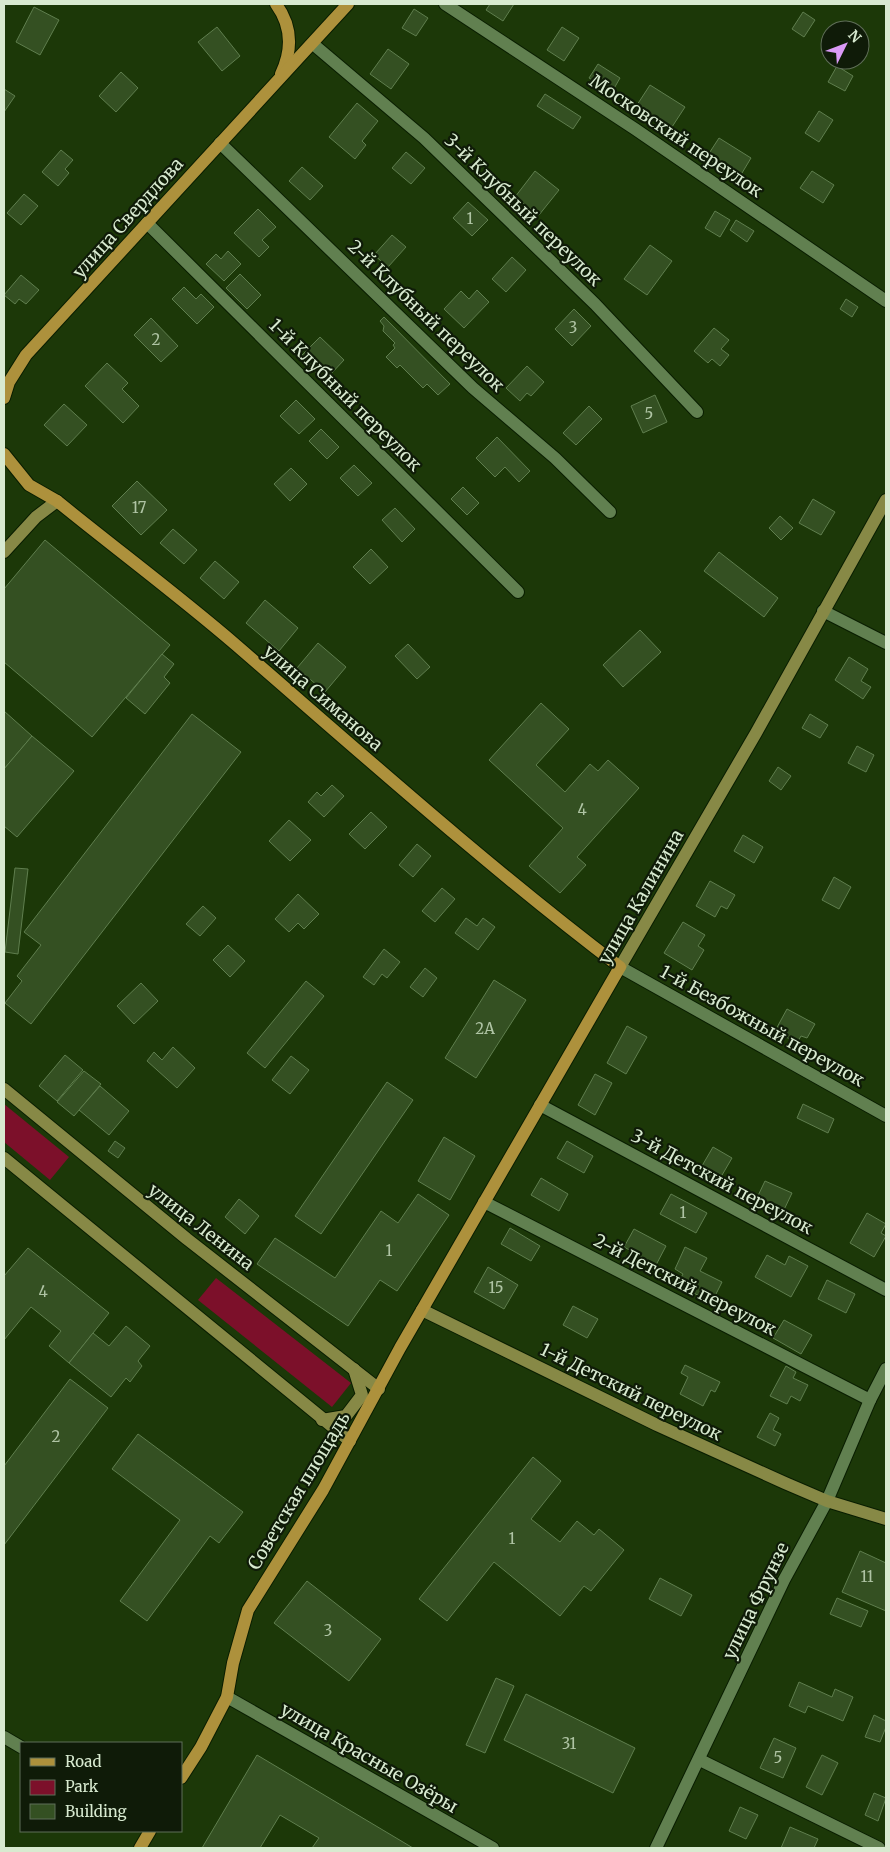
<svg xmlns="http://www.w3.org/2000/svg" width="890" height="1852" viewBox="0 0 890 1852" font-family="Merriweather,serif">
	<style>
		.green { fill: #7c102a }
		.building { fill: #345022; stroke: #5f7e4e }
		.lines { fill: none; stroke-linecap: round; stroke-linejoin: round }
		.street-casing { stroke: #091d00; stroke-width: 14 }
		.secondary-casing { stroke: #091d00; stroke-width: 14 }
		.primary-casing { stroke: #091d00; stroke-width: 14 }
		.street { stroke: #618050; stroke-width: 12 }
		.secondary { stroke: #878946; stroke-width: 12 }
		.primary { stroke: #ad913c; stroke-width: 12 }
		.labels { text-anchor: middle; stroke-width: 4.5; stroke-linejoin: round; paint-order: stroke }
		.number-label { font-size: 15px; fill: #afc4a4 }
		.street-label { font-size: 18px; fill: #d8ead0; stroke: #0f1b08 }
	</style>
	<rect width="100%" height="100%" fill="#1c3808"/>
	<!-- green -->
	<g class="green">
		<polygon points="4,1104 69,1157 50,1180 4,1142"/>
		<polygon points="216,1278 351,1383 332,1407 198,1300"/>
	</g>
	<!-- building -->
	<g class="building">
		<polygon points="490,4 514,4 503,21 486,10"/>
		<polygon points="34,7 59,20 40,55 16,42"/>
		<polygon points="414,9 428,18 416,36 402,28"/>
		<polygon points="803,12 815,20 804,37 792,29"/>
		<polygon points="217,27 240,56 222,71 198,42"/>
		<polygon points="562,27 579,38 564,61 547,50"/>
		<polygon points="388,49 409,64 391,89 370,74"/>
		<polygon points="598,64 620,78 612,92 589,78"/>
		<polygon points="837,66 853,76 845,91 828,82"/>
		<polygon points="121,72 138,88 116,112 99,96"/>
		<polygon points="650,85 685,107 670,130 635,108"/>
		<polygon points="4,89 15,96 4,112"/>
		<polygon points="545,94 581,117 573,129 537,106"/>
		<polygon points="357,103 378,121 362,141 366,145 355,159 329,137"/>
		<polygon points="819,111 833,120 819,142 805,133"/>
		<polygon points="719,138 751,158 739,178 706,158"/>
		<polygon points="61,150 73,160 65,169 69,173 58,186 42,172"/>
		<polygon points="406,152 425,168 411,184 392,168"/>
		<polygon points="302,167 323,186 310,200 289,181"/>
		<polygon points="535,171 559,190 539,215 515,197"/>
		<polygon points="812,171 834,185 823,203 800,188"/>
		<polygon points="24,194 38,206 21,225 7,213"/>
		<polygon points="468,202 488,220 472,236 453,218"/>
		<polygon points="258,209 276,227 262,240 269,247 259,257 234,233"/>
		<polygon points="715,211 730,220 720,237 705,228"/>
		<polygon points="736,220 754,231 747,242 730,230"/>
		<polygon points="392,235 406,247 388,267 374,255"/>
		<polygon points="650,245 672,261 647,295 624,279"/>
		<polygon points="228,251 241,264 224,281 206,264 216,254 221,259"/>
		<polygon points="512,257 526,270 506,292 492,279"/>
		<polygon points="240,274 261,295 247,309 226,288"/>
		<polygon points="21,275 39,290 26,304 19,299 15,304 4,295"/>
		<polygon points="184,287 196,299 201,294 214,307 197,324 172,299"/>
		<polygon points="477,290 489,302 464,328 444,309 461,291 469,299"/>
		<polygon points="846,299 858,307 852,317 840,309"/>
		<polygon points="574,309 591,326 572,346 555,329"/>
		<polygon points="384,317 450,384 438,395 427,384 423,388 400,365 397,368 386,357 395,348 393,345 395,343 383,331 384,326 380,321"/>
		<polygon points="151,318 178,346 161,362 134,335"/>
		<polygon points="714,328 729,340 721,349 729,355 720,366 712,359 708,363 694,351"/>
		<polygon points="320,337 344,360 330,375 322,367 316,373 300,357"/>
		<polygon points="107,363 128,383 122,389 139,406 123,423 85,386"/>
		<polygon points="527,366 544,382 531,396 527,393 520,401 506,388"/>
		<polygon points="655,395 667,422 643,433 631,406"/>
		<polygon points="296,400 315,419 299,434 280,416"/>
		<polygon points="64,404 87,425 67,446 44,425"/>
		<polygon points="589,406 602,419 576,445 563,433"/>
		<polygon points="321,429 339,447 327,459 309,441"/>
		<polygon points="497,437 530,471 519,482 505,467 495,477 476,458"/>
		<polygon points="354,465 372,483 358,496 340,478"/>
		<polygon points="291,468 307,484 290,501 274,484"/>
		<polygon points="137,481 167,510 141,535 112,506"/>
		<polygon points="463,487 479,503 467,515 451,499"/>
		<polygon points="813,499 835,512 821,535 799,523"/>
		<polygon points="395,508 415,529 402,542 382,520"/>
		<polygon points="780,516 793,528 781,540 769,528"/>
		<polygon points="173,529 197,550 184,564 160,543"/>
		<polygon points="45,540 170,645 92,737 4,662 4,589"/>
		<polygon points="371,549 388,567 370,584 353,567"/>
		<polygon points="719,552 778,598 764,617 704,571"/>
		<polygon points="215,561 239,582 224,599 200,578"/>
		<polygon points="265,600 298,628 279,651 246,623"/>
		<polygon points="640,630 661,652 623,687 603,665"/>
		<polygon points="318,643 346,667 325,692 297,668"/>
		<polygon points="408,644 430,667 417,679 395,656"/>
		<polygon points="162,654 174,664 164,677 170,683 145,714 126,698"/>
		<polygon points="849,657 868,669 861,681 871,687 863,699 835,680"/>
		<polygon points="541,703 569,729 536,765 565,792 590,764 598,771 608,760 639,788 577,857 586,865 560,893 529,866 563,828 489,760"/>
		<polygon points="4,711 32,736 4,769"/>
		<polygon points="192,714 241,752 31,1024 5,1003 22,981 17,976 41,945 24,932"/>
		<polygon points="810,714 828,725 820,738 802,728"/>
		<polygon points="32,736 74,771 17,837 4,826 4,769"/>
		<polygon points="857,746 874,755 866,772 848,763"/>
		<polygon points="778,767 791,776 781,790 769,781"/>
		<polygon points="332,785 344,796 324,817 308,802 317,792 321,796"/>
		<polygon points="371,812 387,827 365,849 349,834"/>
		<polygon points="289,820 311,840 290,861 269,841"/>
		<polygon points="743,835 763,847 754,863 734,851"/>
		<polygon points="417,844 431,856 413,877 399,865"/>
		<polygon points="15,868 28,869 18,954 5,952"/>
		<polygon points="834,877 851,887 839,909 822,900"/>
		<polygon points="710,881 735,895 727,909 721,906 715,917 696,906"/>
		<polygon points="442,888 455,899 435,922 422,911"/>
		<polygon points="298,894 319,914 304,929 298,923 289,932 275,919"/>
		<polygon points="203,906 216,918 200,936 186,924"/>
		<polygon points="466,918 477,926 483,918 495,927 478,950 455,933"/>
		<polygon points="683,922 705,935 698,946 704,950 692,970 664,953"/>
		<polygon points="228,945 245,961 230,977 213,960"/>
		<polygon points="384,949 400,962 387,978 382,974 374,985 363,977"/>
		<polygon points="425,968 437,978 423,997 410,987"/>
		<polygon points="494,980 526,1000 476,1078 445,1058"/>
		<polygon points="306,981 324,996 265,1068 247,1053"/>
		<polygon points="141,983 158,1001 134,1024 117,1006"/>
		<polygon points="787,1009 815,1024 807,1038 801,1036 797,1043 775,1031"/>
		<polygon points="627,1026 647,1037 626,1074 607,1063"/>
		<polygon points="173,1047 195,1068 177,1088 147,1061 154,1052 162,1060"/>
		<polygon points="65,1055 83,1070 57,1101 39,1086"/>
		<polygon points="291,1056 309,1070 290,1094 272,1080"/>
		<polygon points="84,1071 101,1084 74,1116 57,1102"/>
		<polygon points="595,1074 612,1083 595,1115 578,1105"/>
		<polygon points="387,1082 413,1100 321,1234 295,1216"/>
		<polygon points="100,1086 129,1111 109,1135 79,1110"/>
		<polygon points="803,1104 834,1119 828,1133 797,1118"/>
		<polygon points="444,1137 475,1156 450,1200 418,1181"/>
		<polygon points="115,1141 125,1148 118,1158 108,1151"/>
		<polygon points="567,1141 593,1156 584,1173 557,1158"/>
		<polygon points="713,1147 732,1158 718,1182 699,1171"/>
		<polygon points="541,1178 568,1194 559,1211 531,1195"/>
		<polygon points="765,1181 792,1193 782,1214 755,1202"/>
		<polygon points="418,1194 449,1215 397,1291 380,1280 348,1326 257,1264 275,1238 335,1278 381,1211 398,1223"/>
		<polygon points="671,1194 707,1213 696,1233 660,1214"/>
		<polygon points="239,1199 259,1216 245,1234 225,1217"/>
		<polygon points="867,1213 886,1224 881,1233 886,1236 874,1257 850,1243"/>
		<polygon points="510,1228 540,1246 531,1261 501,1244"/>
		<polygon points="634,1229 666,1246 656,1265 624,1247"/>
		<polygon points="685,1247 707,1258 700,1271 722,1282 712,1302 677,1285 683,1274 675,1269"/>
		<polygon points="28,1248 109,1313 69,1363 49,1346 61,1331 31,1307 4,1340 4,1276"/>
		<polygon points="767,1255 785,1265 789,1256 808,1266 791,1297 755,1277"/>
		<polygon points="488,1267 518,1285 504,1309 474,1292"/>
		<polygon points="827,1280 855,1294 846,1313 818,1299"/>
		<polygon points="573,1306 598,1319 587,1338 563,1325"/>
		<polygon points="784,1320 812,1335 801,1354 773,1338"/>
		<polygon points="126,1326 150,1346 138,1361 142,1366 130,1382 126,1378 111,1397 69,1363 93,1333 109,1346"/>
		<polygon points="685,1365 720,1382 715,1392 711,1390 703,1406 680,1394 688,1377 681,1373"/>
		<polygon points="786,1366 796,1372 793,1378 808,1385 800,1401 791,1396 787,1404 770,1396"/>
		<polygon points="70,1379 108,1408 4,1545 4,1466"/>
		<polygon points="770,1413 779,1418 773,1430 781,1434 775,1446 757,1437"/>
		<polygon points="138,1434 243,1512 219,1543 210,1536 147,1621 120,1601 180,1520 112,1469"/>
		<polygon points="533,1457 561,1481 531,1519 560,1542 577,1521 594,1535 599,1529 624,1550 591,1591 584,1586 560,1616 494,1562 447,1621 419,1599"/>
		<polygon points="860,1551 886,1563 886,1611 842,1592"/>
		<polygon points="660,1578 692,1595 681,1616 649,1599"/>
		<polygon points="307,1581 381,1639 349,1681 274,1623"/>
		<polygon points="837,1598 868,1611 861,1627 830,1614"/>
		<polygon points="496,1678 514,1686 485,1753 466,1745"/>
		<polygon points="799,1682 832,1697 835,1689 853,1697 843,1721 808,1706 805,1713 789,1706"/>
		<polygon points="526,1694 635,1748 613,1793 504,1740"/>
		<polygon points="874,1715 886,1721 886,1727 880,1742 865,1737"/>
		<polygon points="774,1738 796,1748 783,1778 760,1768"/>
		<polygon points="257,1755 413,1848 312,1848 319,1838 280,1815 260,1848 202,1848"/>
		<polygon points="822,1755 838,1763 822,1795 806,1787"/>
		<polygon points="874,1793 886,1798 878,1821 865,1815"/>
		<polygon points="740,1807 758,1815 746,1839 729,1831"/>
		<polygon points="790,1827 818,1839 814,1848 781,1848"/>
	</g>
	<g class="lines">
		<defs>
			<g id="street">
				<polyline points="445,4 635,129 886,301"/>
				<polyline points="313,44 424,138 595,304 697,412"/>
				<polyline points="220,143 473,388 555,458 610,512"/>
				<polyline points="147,223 518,592"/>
				<polyline points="823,611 886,643"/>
				<polyline points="620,967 886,1116"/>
				<polyline points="540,1105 886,1290"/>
				<polyline points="484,1202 870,1400"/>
				<polyline points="227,1697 493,1848"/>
				<polyline points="4,1737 21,1747"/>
				<polyline points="700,1760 879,1848"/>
				<polyline points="656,1848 784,1580 827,1501 870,1400 886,1369"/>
			</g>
			<g id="secondary">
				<polyline points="4,552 36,517 57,501"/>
				<polyline points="620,967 756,733 886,500"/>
				<polyline points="4,1089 187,1239 379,1389"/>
				<polyline points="4,1158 350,1441"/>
				<polyline points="422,1310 657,1425 785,1483 827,1501 886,1519"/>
				<polyline points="322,1420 346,1416 362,1395 354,1369"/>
			</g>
			<g id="primary">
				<path d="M276,4c16,22 17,45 5,70"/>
				<polyline points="4,398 9,382 26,355 348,4"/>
				<path d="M4,454l25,31 28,16c59,48 121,94 179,144 126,109 251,221 384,322l-220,381 -77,142 -75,120 -15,53 -6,34 -26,50 -20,31"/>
				<polyline points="140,1848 150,1831"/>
			</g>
		</defs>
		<!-- street casing -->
		<use href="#street" class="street-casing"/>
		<!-- secondary casing -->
		<use href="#secondary" class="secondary-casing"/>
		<!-- primary casing -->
		<use href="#primary" class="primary-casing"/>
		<!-- street -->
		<use href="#street" class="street"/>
		<!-- secondary -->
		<use href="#secondary" class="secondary"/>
		<!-- primary -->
		<use href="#primary" class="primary"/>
	</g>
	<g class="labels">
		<!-- number labels -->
		<g class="number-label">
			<text x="470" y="224">1</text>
			<text x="573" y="333">3</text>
			<text x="156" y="345">2</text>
			<text x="649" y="419">5</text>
			<text x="139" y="513">17</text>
			<text x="582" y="815">4</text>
			<text x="485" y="1034">2А</text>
			<text x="683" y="1218">1</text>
			<text x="389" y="1256">1</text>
			<text x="496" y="1293">15</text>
			<text x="43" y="1297">4</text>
			<text x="56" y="1442">2</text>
			<text x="512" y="1544">1</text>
			<text x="867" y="1582">11</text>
			<text x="328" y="1636">3</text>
			<text x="569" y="1749">31</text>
			<text x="778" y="1763">5</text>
		</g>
		<!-- street labels -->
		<g class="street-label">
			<text transform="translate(676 136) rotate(34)" y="6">Московский переулок</text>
			<text transform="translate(523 210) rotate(44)" y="6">3-й Клубный переулок</text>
			<text transform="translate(128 218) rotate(-48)" y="6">улица Свердлова</text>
			<text transform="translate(426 316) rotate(44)" y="6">2-й Клубный переулок</text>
			<text transform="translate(345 395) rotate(45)" y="6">1-й Клубный переулок</text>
			<text transform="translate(323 698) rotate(41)" y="6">улица Симанова</text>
			<text transform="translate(641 897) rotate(-60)" y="6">улица Калинина</text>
			<text transform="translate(762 1026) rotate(29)" y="6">1-й Безбожный переулок</text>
			<text transform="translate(722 1182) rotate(28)" y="6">3-й Детский переулок</text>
			<text transform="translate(201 1227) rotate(38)" y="6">улица Ленина</text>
			<text transform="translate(685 1285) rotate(27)" y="6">2-й Детский переулок</text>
			<text transform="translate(631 1392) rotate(26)" y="6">1-й Детский переулок</text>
			<text transform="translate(299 1491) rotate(-59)" y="6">Советская площадь</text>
			<text transform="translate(756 1601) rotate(-64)" y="6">улица Фрунзе</text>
			<text transform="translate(369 1758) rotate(30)" y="6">улица Красные Озёры</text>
		</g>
	</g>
	<!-- border -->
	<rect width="890" height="1852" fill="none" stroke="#d8ead0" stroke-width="10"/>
	<!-- legend -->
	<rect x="20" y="1742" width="162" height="90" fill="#0f1b08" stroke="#5f6e58"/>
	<rect x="30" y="1758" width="25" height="8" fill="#ad913c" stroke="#5f6e58"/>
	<text x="65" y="1767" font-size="15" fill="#d8ead0">Road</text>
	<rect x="30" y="1780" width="25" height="15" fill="#7c102a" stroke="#5f6e58"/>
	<text x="65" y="1792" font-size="15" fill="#d8ead0">Park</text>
	<rect x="30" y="1804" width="25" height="15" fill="#345022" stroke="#5f6e58"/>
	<text x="65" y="1817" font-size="15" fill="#d8ead0">Building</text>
	<!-- north arrow -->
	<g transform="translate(845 45) rotate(48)"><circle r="24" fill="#0f1b08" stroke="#5f6e58"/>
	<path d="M0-4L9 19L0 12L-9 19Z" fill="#da9af6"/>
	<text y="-8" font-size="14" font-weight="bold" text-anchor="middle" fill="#d8ead0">N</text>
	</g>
</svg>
